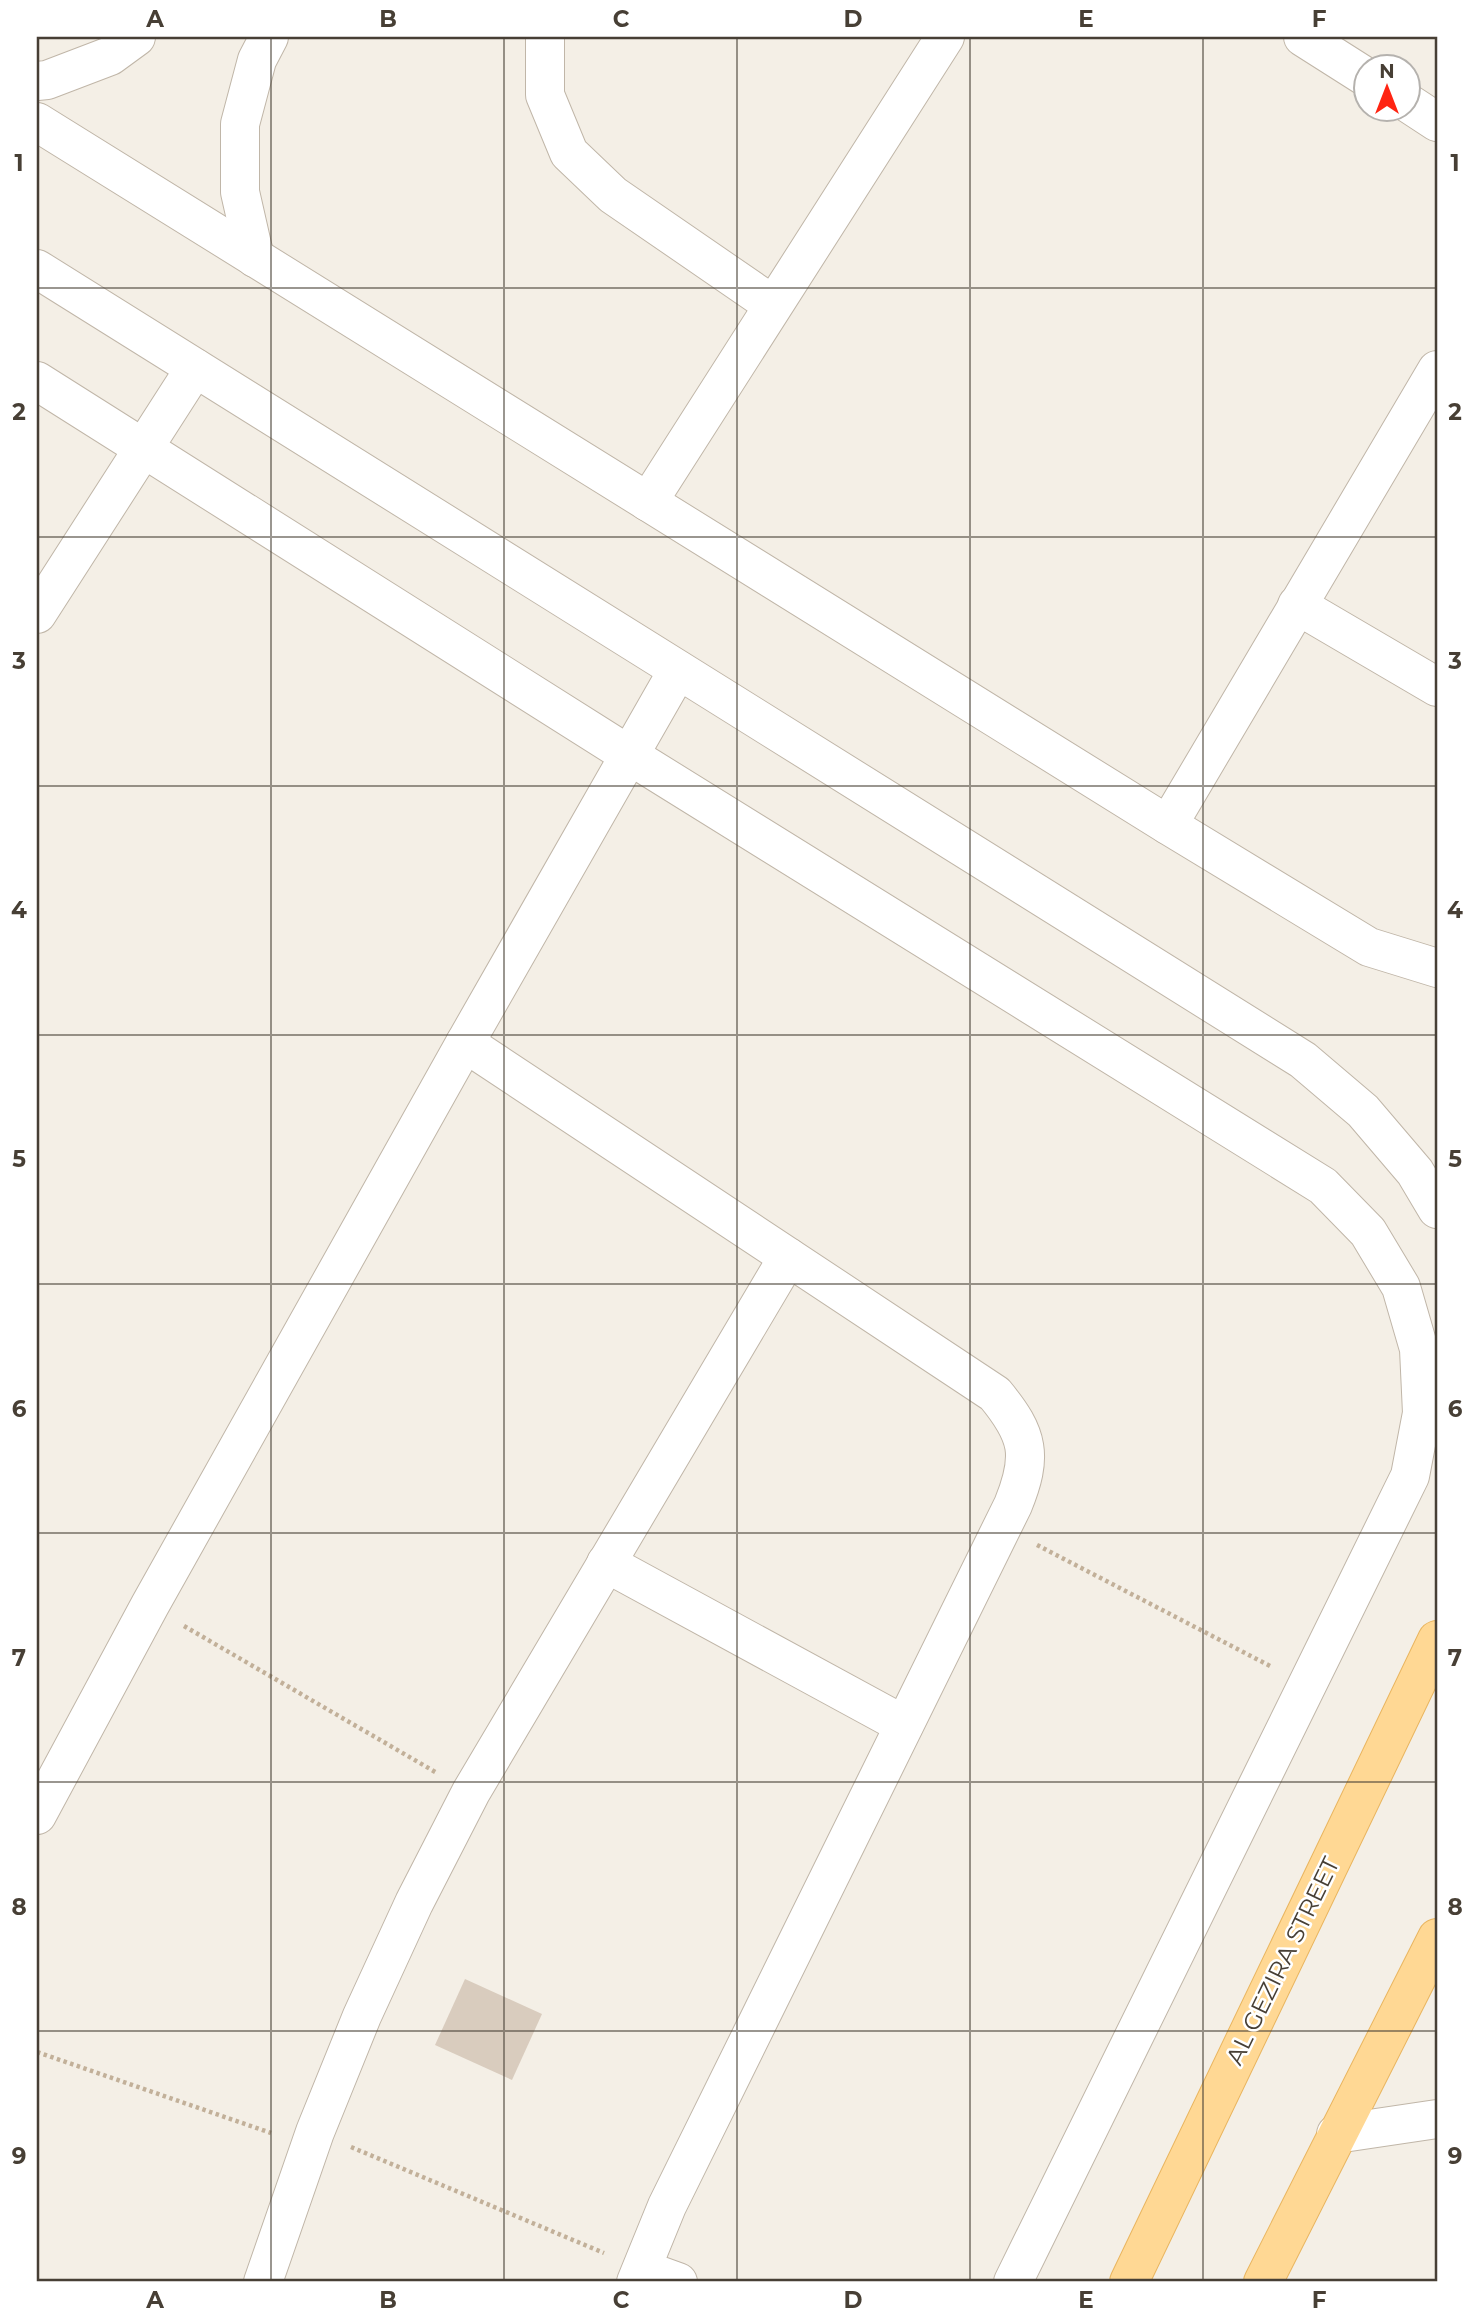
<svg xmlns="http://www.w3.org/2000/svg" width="1474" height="2319" viewBox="0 0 1474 2319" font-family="Montserrat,sans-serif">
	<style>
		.building { fill: #d9ccbe }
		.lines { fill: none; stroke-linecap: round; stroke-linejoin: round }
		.minor-casing { stroke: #c0b6a8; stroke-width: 40 }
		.major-casing { stroke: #e9b55f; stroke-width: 40 }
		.path { stroke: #c2b099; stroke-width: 4.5; stroke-dasharray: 3.5 3.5; stroke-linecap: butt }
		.minor { stroke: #fff; stroke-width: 38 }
		.major { stroke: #ffd894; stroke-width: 38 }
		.grid { fill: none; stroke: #473f35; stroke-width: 2; stroke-opacity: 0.55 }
		.labels { text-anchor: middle; stroke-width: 5; stroke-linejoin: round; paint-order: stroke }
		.street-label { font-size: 24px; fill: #473f35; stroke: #fff }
		.neatline { fill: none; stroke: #473f35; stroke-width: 2.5 }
		.grid-label { font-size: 23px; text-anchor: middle; font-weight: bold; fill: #473f35 }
	</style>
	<rect width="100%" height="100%" fill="#f4efe6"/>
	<!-- building -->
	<polygon class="building" points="465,1979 542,2014 512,2080 435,2045"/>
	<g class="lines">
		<defs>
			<g id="minor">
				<polyline points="545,37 545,95 569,153 613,195 773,305"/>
				<polyline points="1303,37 1366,77"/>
				<polyline points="37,81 47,80 110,56 136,37"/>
				<polyline points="1408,103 1437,122"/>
				<polyline points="37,122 1168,825 1369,947 1437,968"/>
				<polyline points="255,258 240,192 240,124 257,60 269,37"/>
				<polyline points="37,269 1303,1060 1363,1111 1415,1172 1437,1209"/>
				<polyline points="37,381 629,755 1323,1186 1368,1232 1401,1287 1419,1349 1422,1413 1410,1476 1013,2282"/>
				<polyline points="648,502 945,37"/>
				<polyline points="1297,605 1437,687"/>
				<polyline points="37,614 195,368"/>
				<polyline points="1168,825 1437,370"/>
				<path d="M465,1043l530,351c34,41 38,62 18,111l-346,701 -31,76"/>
				<polyline points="606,1563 904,1725"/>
				<polyline points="37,1815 150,1605 465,1043 678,670"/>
				<polyline points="1336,2134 1437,2119"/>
				<polyline points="642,2269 678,2282"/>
				<polyline points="263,2282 315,2132 362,2016 414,1903 471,1792 788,1257"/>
			</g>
			<g id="major">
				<polyline points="1129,2282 1437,1640"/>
				<polyline points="1263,2282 1437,1938"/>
			</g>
		</defs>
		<!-- minor casing -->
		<use href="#minor" class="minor-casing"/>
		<!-- major casing -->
		<use href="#major" class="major-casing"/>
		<!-- path -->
		<g class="path">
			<polyline points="1037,1545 1272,1667"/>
			<polyline points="184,1626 437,1773"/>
			<polyline points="37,2052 271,2133"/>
			<polyline points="351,2147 604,2253"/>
		</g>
		<!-- minor -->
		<use href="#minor" class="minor"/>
		<!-- major -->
		<use href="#major" class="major"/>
	</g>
	<!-- grid -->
	<path class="grid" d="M271,37v2245M504,37v2245M737,37v2245M970,37v2245M1203,37v2245M37,288h1400M37,537h1400M37,786h1400M37,1035h1400M37,1284h1400M37,1533h1400M37,1782h1400M37,2031h1400"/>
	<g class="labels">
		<!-- street labels -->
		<g class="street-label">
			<text transform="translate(1283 1961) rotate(-64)" y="8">AL GEZIRA STREET</text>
		</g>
	</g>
	<!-- border -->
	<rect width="1474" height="2319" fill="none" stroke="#ffffff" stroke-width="77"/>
	<!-- north arrow -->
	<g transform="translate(1387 88)"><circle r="33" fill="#ffffff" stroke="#b5b2ae" stroke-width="2"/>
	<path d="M0-5L12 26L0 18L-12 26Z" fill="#ff2412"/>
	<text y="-10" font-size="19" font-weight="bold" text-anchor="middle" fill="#473f35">N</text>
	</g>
	<rect x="38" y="38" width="1398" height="2242" class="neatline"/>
	<g class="grid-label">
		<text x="155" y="27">A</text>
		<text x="388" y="27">B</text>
		<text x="621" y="27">C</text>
		<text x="853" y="27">D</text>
		<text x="1086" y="27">E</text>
		<text x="1319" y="27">F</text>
		<text x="19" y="171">1</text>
		<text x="1455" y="171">1</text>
		<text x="19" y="420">2</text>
		<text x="1455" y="420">2</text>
		<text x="19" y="669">3</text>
		<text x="1455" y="669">3</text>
		<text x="19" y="918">4</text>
		<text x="1455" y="918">4</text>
		<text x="19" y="1167">5</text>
		<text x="1455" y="1167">5</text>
		<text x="19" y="1417">6</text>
		<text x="1455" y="1417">6</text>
		<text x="19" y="1666">7</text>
		<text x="1455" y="1666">7</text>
		<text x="19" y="1915">8</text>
		<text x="1455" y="1915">8</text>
		<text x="19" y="2164">9</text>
		<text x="1455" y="2164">9</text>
		<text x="155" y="2308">A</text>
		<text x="388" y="2308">B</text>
		<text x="621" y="2308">C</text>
		<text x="853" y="2308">D</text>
		<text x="1086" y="2308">E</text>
		<text x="1319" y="2308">F</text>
	</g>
</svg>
